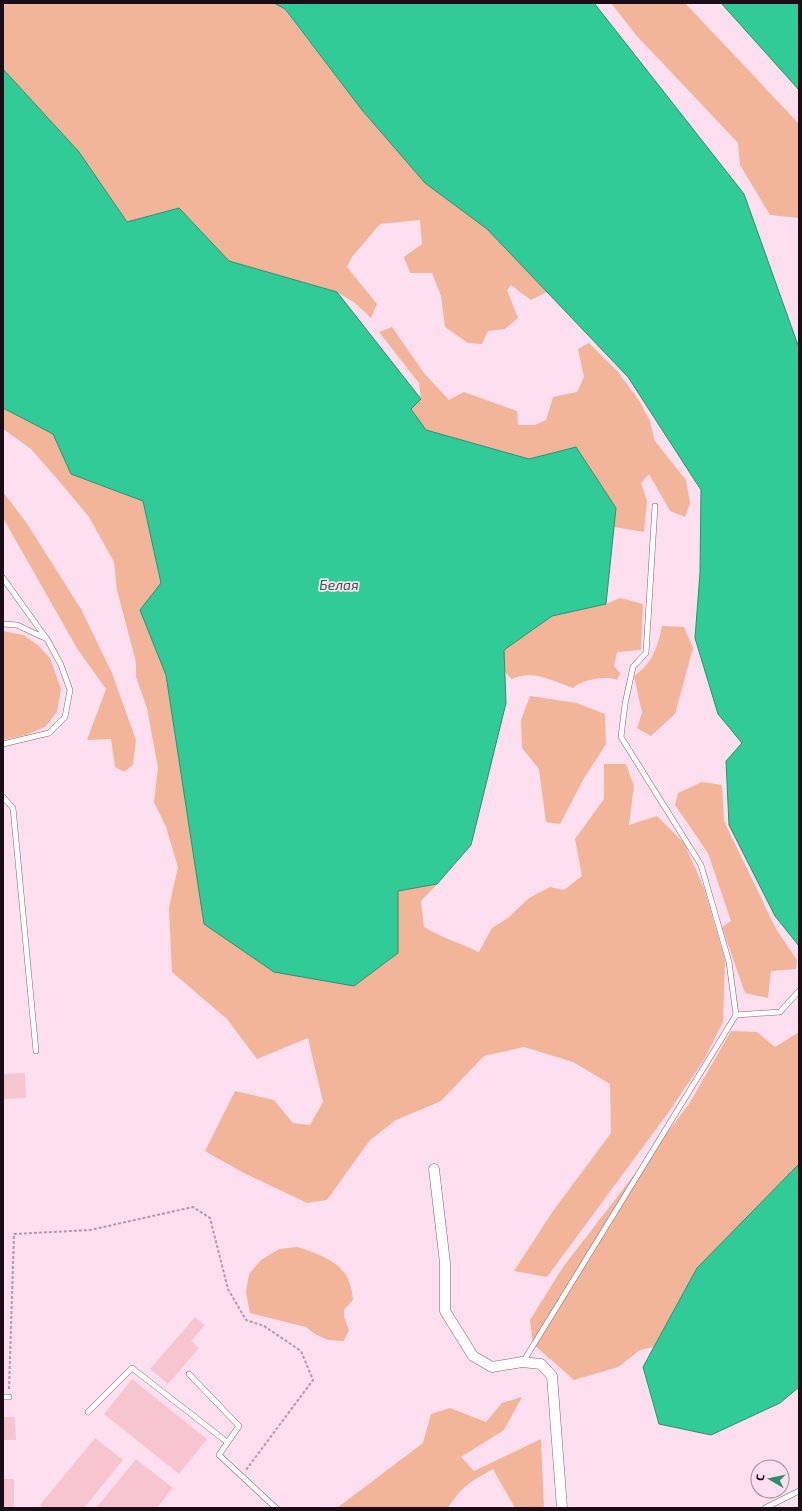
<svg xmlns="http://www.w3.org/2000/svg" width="802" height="1511" viewBox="0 0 802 1511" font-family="'Exo 2',sans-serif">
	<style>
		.green { fill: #f3b599 }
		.water { fill: #30cb96; stroke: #29926f }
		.building { fill: #f7c5cf }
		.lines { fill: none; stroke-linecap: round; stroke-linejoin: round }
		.lane-casing { stroke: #846275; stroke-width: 6 }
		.street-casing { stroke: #846275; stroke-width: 11 }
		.path { stroke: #b39aa8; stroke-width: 2; stroke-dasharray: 3 2; stroke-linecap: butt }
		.lane { stroke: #fff; stroke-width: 5 }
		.street { stroke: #fff; stroke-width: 10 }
		.labels { text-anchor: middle; stroke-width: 3.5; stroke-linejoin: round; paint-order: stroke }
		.water-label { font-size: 14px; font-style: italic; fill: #29614b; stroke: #fedff0 }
	</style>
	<rect width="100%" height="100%" fill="#fedff0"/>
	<!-- green -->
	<g class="green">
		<polygon points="3,3 274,3 284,9 362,110 425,183 487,229 547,292 531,300 511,285 507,290 518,318 505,329 488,331 482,344 468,343 445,327 441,296 432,273 410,273 404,257 422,244 420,220 380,224 352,257 347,267 377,304 371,318 355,303 337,292 229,261 179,208 127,222 79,152 3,69"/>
		<polygon points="611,3 685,3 799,124 799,218 770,215 740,165 738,143 636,35"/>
		<polygon points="392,327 424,373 449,400 464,392 517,411 518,425 535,425 546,420 553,397 577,392 584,377 578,349 589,343 618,372 640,402 650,421 655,441 686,480 690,503 685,517 670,511 649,474 641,483 647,501 644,532 614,527 616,508 576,447 529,459 426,430 411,408 421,399 419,383 379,332"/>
		<path d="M3,408l50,26 18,40 72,27 18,82 -21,27 26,65 232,278v-62l39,-7 -16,17 3,26c18,11 36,16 55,25l13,-24 16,-10 21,-20 21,-11 14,3 18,-14 -7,-37 29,-40v-35h22l8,22 -5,39 28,-9 27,27 20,45 21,72 -2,62 -19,38 -36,53 -121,164 -33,-6 39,-60 58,-78 -1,-49 -37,-22 -49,-15 -40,9 -43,45 -45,19 -26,20 -43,60 -20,3 -65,-31 -37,-21 30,-60 39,9 19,23 17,2 13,-23 -15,-64 -51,21 -30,-40 -55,-47 -3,-64 9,-41 -12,-40 -12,-25 4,-34 -11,-60 -11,-31v-15l-19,-72 -3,-28 -25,-45 -30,-36 -28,-32 -28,-20z"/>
		<polygon points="3,492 26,522 81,609 112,673 136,740 133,765 124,772 115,767 111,739 87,740 106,689 78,650 3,518"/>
		<path d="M620,598l23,6 -2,46 -24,2 -3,14 6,7 -3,7c-11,-5 -36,0 -44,8 -20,-7 -41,-19 -61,-9l-7,-7 -1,-22 48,-34 54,-12z"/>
		<path d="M662,626l22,1 9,21 -18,66 -24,22 -14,-8 5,-15 -8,-37c18,-12 24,-29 28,-50z"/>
		<polygon points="3,631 23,635 38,645 50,658 61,689 57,712 45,727 26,735 3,740"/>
		<polygon points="530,696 577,703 605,714 606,744 583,780 560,824 546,822 539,769 522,748 521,720"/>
		<polygon points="702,782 722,785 724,821 776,929 797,960 796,969 771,971 768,998 745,993 722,927 731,921 708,853 675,805 678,793"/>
		<polygon points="731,1031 757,1032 775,1047 799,1032 799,1164 697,1268 654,1347 640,1350 618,1367 574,1380 533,1344 530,1320 563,1267 689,1104"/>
		<path d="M298,1247c29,10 53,18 55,53l-9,10v7l5,13 -5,11 -16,-1 -13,-6 -9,-7 -56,-14 -4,-21 3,-18 12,-14 18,-11z"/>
		<path d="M522,1397l-18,33 -43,27 13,14 67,-32 3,69h-29l-22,-39c-23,13 -31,17 -45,39h-111l86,-65 8,-29 19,-6 36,14 16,-19z"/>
	</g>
	<!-- water -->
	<g class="water">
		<polygon points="274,3 594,3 744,194 799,348 799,946 775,916 729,825 726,761 742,743 718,714 695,638 700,573 701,490 628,377 487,229 425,183 362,110 285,9"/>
		<polygon points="721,3 799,3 799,90"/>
		<polygon points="3,69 79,152 127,222 179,208 229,261 337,292 421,399 411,409 426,430 529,459 576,447 616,508 606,604 552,616 504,650 506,703 471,845 437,884 398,891 398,953 354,986 274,972 204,924 166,675 140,610 161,583 143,501 71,474 53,434 3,408"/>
		<polygon points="799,1164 799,1387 780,1403 711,1435 659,1424 643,1367 697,1268"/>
	</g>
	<!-- building -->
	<g class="building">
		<polygon points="25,1073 26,1098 3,1099 3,1074"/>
		<polygon points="195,1317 205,1325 191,1341 199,1348 168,1384 150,1369"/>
		<polygon points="132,1379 207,1439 179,1474 104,1414"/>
		<polygon points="3,1417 15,1417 16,1440 3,1440"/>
		<polygon points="95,1438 123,1460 84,1508 44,1508 40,1505"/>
		<polygon points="136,1459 173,1488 157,1508 96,1508"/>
		<rect x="3" y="1479" width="11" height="29"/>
	</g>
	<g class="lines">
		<defs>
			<g id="lane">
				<polyline points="3,578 46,638"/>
				<polyline points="3,624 17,625 47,639 61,665 70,690 65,717 49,733 3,744"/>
				<polyline points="3,797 13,808 36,1051"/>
				<polyline points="736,1015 780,1012 799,991"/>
				<polyline points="523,1362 736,1015 729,962 701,865 621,737 625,704 633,667 646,653 655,506"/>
				<polyline points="189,1374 239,1426 219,1455 276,1508"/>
				<polyline points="3,1397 9,1397"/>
				<polyline points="88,1412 132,1368 227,1442"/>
				<polyline points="765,1508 799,1491"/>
			</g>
			<polyline id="street" points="434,1169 445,1263 445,1311 473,1356 492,1367 522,1362 541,1364 552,1376 562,1508"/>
		</defs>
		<!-- lane casing -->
		<use href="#lane" class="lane-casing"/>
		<!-- street casing -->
		<use href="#street" class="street-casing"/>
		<!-- path -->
		<polyline class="path" points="9,1389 14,1234 90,1230 193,1207 210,1218 228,1289 246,1320 264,1326 301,1351 313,1380 246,1470"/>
		<!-- lane -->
		<use href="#lane" class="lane"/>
		<!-- street -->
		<use href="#street" class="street"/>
	</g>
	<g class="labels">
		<!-- water labels -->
		<g class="water-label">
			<text x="339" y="590">Белая</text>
		</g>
	</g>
	<!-- border -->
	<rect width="802" height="1511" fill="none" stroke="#1a0d15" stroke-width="8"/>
	<!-- north arrow -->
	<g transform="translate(770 1479) rotate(279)"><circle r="19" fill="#fedff0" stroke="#a38b98"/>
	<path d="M0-3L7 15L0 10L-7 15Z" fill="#2b8f6b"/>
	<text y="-6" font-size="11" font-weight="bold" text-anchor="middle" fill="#1a0d15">С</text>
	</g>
</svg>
